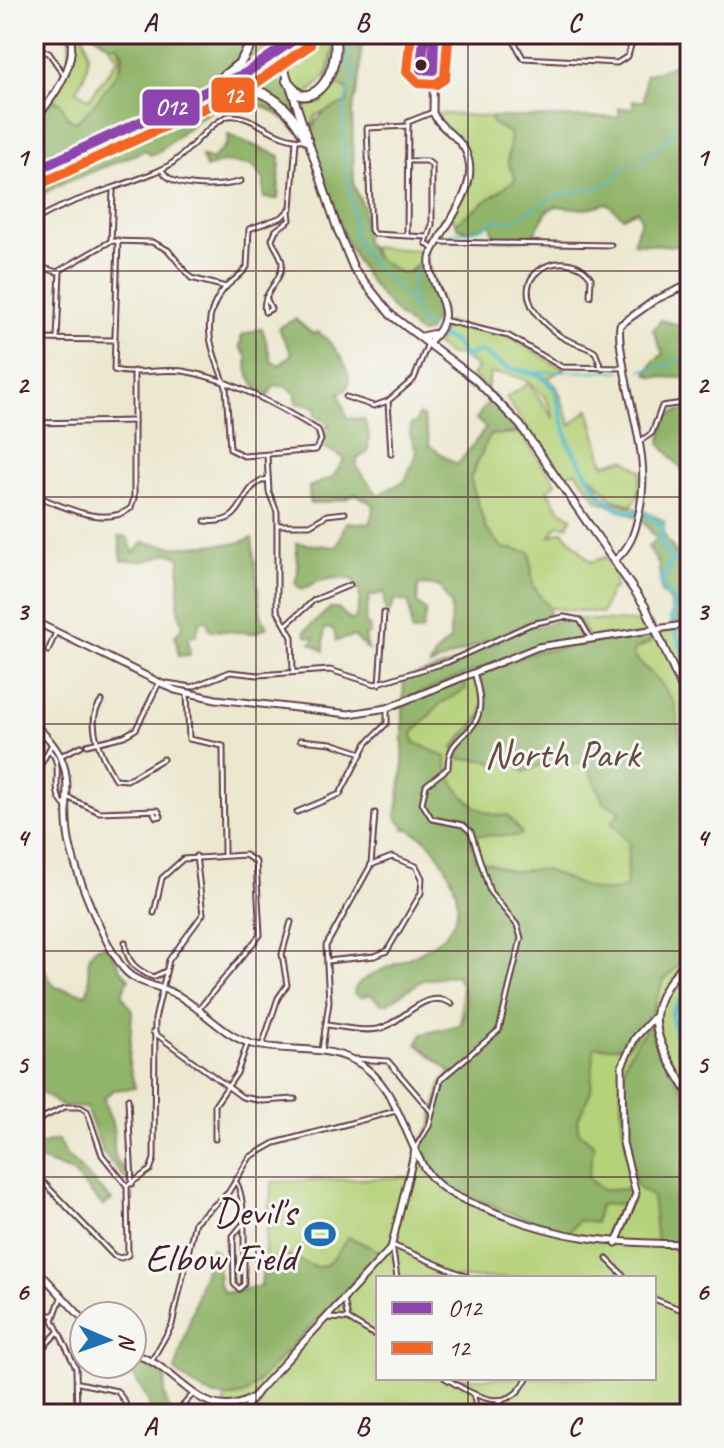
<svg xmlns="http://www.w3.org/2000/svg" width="724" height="1448" viewBox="0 0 724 1448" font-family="Caveat,sans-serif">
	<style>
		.green { fill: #b5d279; stroke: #807852; stroke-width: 2; fill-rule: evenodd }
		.forest { fill: #90b469; stroke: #6d6a4a; stroke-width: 2 }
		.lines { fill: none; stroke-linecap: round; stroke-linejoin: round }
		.stream { stroke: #4dbbc5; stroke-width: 2 }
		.river { stroke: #4dbbc5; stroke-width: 5 }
		.street-casing { stroke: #623d44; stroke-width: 7 }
		.secondary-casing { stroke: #623d44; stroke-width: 9 }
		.primary-casing { stroke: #623d44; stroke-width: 10 }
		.highway-casing { stroke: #623d44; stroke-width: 12 }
		.street { stroke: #fff; stroke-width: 3 }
		.secondary { stroke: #fff; stroke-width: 5 }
		.primary { stroke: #fff; stroke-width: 6 }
		.highway { stroke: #fff; stroke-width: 8 }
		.highway-bridge-casing { stroke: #623d44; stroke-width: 12; stroke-linecap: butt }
		.highway-bridge { stroke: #fff; stroke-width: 8 }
		.bus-1-casing { stroke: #f6f6f2; stroke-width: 16 }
		.bus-2-casing { stroke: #f6f6f2; stroke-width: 16 }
		.bus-1 { stroke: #8e44ad; stroke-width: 10 }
		.bus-2 { stroke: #f26522; stroke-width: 10 }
		.grid { fill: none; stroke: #4a1f2b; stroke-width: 2; stroke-opacity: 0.55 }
		.bus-dot { fill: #4a1f2b; stroke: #f6f6f2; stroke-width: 3 }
		.labels { text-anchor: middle; stroke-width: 6; stroke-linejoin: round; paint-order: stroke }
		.park-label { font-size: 40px; fill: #654c3e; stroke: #f6f6f2 }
		.poi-label { font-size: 40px; fill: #4a1f2b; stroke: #f6f6f2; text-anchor: end }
		.line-badge { stroke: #f6f6f2; stroke-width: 3 }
		.badge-label { font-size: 22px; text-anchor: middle; font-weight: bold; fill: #fff }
		.neatline { fill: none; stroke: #4a1f2b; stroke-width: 3 }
		.grid-label { font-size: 26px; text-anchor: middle; font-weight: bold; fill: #4a1f2b }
	</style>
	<rect width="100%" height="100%" fill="#f6f6f2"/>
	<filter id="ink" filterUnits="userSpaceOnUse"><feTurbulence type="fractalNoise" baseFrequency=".0125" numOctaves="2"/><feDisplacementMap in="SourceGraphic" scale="16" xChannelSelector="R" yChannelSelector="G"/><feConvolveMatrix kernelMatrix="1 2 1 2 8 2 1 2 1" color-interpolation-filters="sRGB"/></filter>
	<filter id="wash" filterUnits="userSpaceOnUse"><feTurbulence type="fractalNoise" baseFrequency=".006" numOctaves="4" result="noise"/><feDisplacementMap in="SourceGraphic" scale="32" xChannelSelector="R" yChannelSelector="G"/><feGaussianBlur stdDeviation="1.8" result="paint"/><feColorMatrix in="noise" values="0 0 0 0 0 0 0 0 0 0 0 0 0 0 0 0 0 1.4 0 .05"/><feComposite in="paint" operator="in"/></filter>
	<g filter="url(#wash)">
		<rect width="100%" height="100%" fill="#ece8d0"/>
		<!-- green -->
		<g class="green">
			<path d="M70,34h13c10,24 4,39 -7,56l13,9 29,-40 -9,-14h8c16,21 -21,68 -42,78l-8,-6 -7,-15 -10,-3 19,-34z"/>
			<path d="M272,34h61c6,30 -9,49 -33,65l21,4 16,-19 11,6 -1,13 -31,12 -9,25z"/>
			<path d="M433,113l57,4 2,6c37,16 9,21 18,45 2,4 5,7 6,11l-60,44 -5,-6c28,-55 20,-59 -18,-104z"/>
			<polygon points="371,247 426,251 427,262 424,259 409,272 401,274 375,257"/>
			<path d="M447,322c23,7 46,6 68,17 18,9 31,23 50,29l-17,10 9,9 14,38 18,-16 15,55 21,-5 16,12 -3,25 -6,9 -20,-6 -20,-23 13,23 33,10 -2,8 -39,-17 -21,-29 -15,6 -55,-79 23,-15 25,36c-8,-32 -32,-47 -64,-45l-3,15 -15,-13 5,-7c-4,-8 -19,-16 -28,-14l-13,-10z"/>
			<polygon points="521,433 556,483 547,490 558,507 572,518 568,526 558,525 550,536 563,531 591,562 606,557 615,571 615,590 611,589 602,613 549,608 533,586 530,552 503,548 486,529 470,478 490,435"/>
			<path d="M576,619l75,4 5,10 34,-4v785h-465l-1,-121 37,-7 11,-104 141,-5 5,-30 14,-22 1,-11 29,-39 -2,-245 -56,-1 7,-152 39,-12 72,-36zM378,1278h276v100h-276z"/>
		</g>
		<!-- forest -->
		<g class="forest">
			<path d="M94,34h178l35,106c-65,-66 -88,-38 -147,11l-10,4 -4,-5 -87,35 -25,14v-78l16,-22 10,3 7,15 8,5c11,-5 49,-53 48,-66 0,-5 -3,-8 -6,-11h-8z"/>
			<path d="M336,34h26l-2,42 -8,37 2,73 9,20 2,35 10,16 26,17 8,-1 15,-15 3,4 15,48 -15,22 -7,2c-71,-57 -83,-114 -110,-197 6,-22 15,-28 37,-34l1,-13 -11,-6 -16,19 -16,2 -5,-6 18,-3 8,-12z"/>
			<polygon points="690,53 690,247 633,243 641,220 637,210 623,217 607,203 585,209 556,206 548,210 531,239 495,240 491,224 469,231 458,228 456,223 516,179 508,162 511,134 492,123 490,117 619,117 619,108 633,109 633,101 644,101 645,75 666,69"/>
			<polygon points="228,135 280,156 278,199 264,198 264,180 252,165 223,162 206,168 201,156 211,160 227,144"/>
			<path d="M295,319l18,15 5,-2c14,10 32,33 31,51l-3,7 -7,3 8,25 17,1 5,15 -1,18 -11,7v9l21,27 27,-14 12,-29 -7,-18 1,-10 5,-1 2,-8 5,1 7,30 27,19 29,-37 -10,-9 17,-24 32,37 -35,3 -20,43 16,51 17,19 27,4 3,34 16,22v10l-23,5 -96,43 6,-13 14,-13 1,-35 -12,-19 -21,-1 -1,18 9,8 -4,20 -10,1 -3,-30 -14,-2 -5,12 -5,-1 -1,-19 -15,5 -4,27 4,1 1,8 -5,3 3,14 -14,-14 -18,5 -2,-11 -4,-2 -6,1v22l-13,-8 4,-5 -9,-2 -1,-5 25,-23h8l12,12 5,-1c5,-15 9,-27 -3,-40 -20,-2 -33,0 -50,11l-7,-7 3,-10 -2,-30 41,4 9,-25 24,2 4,-19 -18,-11 -10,5 -36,5 -1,-17 23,-9 13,-19 -25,-14 -1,-14 11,-6 -15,-10 1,-8 -20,-4v-9l-9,-7 -13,-2 -6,11c-13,-6 -24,-23 -20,-38l-8,-11 2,-12 20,-7 10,34 8,3 12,-11 -14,-26z"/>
			<polygon points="661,320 690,328 690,378 652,377 647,373 654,361 663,354 653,330"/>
			<polygon points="690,410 690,487 687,475 660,443 667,417 678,411"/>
			<polygon points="642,510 664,521 664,535 683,563 676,612 681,623 671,624 671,602 661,592 659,565 648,547 657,539 640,518"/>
			<path d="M119,536l8,1 7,16 10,-11 31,5 63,-4 14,-5 9,77 6,12 -12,6 -45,-3 -3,-9h-7l-4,15 -8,1 2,18 -11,1 -4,-20 8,-10 -5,-17 2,-51c-12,-9 -19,-2 -30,2 -8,2 -20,0 -28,1z"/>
			<polygon points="567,619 582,625 588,638 531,647 403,700 404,679 450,665 522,629"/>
			<path d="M651,634v8l-16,7 -2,7 26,25 16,23 5,38 10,9v202l-27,28 -12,34 -24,32h-33l-3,44 -14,30 2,11 15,13 -6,33 14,12 28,-1 1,14 -31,2 -5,18 -16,-3 -12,14 -118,-45 -22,-24 -9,-18 14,-22 9,-41 10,-12 -34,-28 5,-10 38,-9c10,-16 6,-34 -4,-50l-33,5 -37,24h-5l-11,-10 -9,3 -7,-4c2,-32 136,-34 96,-118 -5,-11 -15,-28 -25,-36 -10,-8 -22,-10 -29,-22l7,-47v-66l61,-25 2,10 -26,15 -27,29 1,9 32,15c-1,27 34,64 62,58l14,19 -4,2 -48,-1 7,26c15,0 22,8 35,10 11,1 21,-3 32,-1 26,7 54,32 82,16l3,-43 -18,-21 10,-11 -17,-8 -18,-40 -45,2 -17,7 -12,-15 -19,7 -6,-4 -27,-1 -7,-11 27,-31 4,-10 -5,-34 57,-21z"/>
			<path d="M34,938l13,37 8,12 31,7c9,-16 -5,-31 9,-46l13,-3 14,26 7,7 -7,16 10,17 -3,52 6,25 -22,2 -9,8c1,10 6,17 8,26 6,19 -6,37 17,47v12l-26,-30 -17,-45 -24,-2 -28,-18z"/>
			<path d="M652,1022l1,18 37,62v84l-13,8 -1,7 4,5 10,2v36h-33l-5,-48 -14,-8c-13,-35 -21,-80 -15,-117 4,-19 17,-34 29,-49z"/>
			<polygon points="58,1140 65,1154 112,1200 103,1206 72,1172 34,1158 34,1146"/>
			<path d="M348,1237l34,15 -136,142c-32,10 -47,-4 -71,-23l36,-123 6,5 2,31 6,9 36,-7 2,-19 22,-13c39,18 37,22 63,-17z"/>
			<polygon points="132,1359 146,1363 166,1376 164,1393 170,1414 152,1414 147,1398 127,1364 132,1364"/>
		</g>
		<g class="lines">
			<!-- stream -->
			<g class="stream">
				<path d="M356,34l-9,29 10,11c-25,35 -10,94 -4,133 2,13 -2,25 5,37 11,20 34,38 50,55 7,8 8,19 15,27l8,1"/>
				<polyline points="447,235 479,229 497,220 512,221 557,195 594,189 613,181 624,166 639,162 660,147 690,110"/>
				<polyline points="414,306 411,282 424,262"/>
				<polyline points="641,370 668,366 690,351"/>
				<polyline points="535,372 621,371"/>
			</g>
			<!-- river -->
			<g class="river">
				<polyline points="441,337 455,342 464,357 480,351 507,368 541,375 555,389 569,444 600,495 620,509 651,516 663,527 659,539 672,560 661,583 667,595 675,601 671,618 690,671"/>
				<polyline points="678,1051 672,1013 690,986"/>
			</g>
		</g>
	</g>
	<g filter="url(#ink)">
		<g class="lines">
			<defs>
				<g id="street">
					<polyline points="510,34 523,58 617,63 628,56 634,34"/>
					<polyline points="240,40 251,34"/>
					<polyline points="34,48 49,53 64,75"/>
					<polyline points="408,126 367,128 371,230 374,234 427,237"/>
					<polyline points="407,161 427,161 432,165 432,225 426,243 433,249"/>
					<path d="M162,170c10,20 60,18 79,11"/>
					<path d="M34,221c39,-24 84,-32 126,-51 26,-11 42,-42 68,-54 26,-3 44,25 78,24"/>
					<polyline points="407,234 408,122 433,112"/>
					<path d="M118,240l-4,130c23,6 50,-3 74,2 44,8 92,35 130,58l3,10 -5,10 -72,6 -14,-7 -4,-62 -1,-3c-13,-35 -27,-63 -1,-95 7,-8 17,-13 23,-22l2,-38 33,-12 9,-9 5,-68"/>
					<polyline points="111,241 113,191"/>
					<polyline points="439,242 611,245"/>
					<polyline points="34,265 57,272 111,241 152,242 168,250 191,278 226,287"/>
					<path d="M590,296l1,-18c-24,-38 -105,1 -35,55 12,10 26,11 39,19l7,17"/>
					<path d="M266,297l5,12 -6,3c-5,-19 18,-31 17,-49 0,-8 -8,-15 -10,-24l4,-9 14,-10 -1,-9"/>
					<polyline points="443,320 509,336 562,367 624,368"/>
					<polyline points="34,339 113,340"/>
					<polyline points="57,339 60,271"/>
					<polyline points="346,397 374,406 388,401"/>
					<polyline points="34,423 134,421"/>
					<polyline points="642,440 652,433 662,406 690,402"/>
					<polyline points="391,454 388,401 414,379 428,343"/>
					<polyline points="267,455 269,492 277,512 277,610 292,637 293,672"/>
					<path d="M34,495c27,10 70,34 97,13l3,-10v-127"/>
					<path d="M205,521c46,5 30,-35 63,-42"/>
					<polyline points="278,525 310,525 327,515 345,513"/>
					<polyline points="286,625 314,600 350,585"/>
					<polyline points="48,651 56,632"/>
					<polyline points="167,683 192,687 230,672 258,675 330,670 375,684 448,662 531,624 564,617 580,620 591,639"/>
					<polyline points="379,684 384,613"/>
					<polyline points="187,693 189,739 223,746 224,854"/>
					<path d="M102,701c-19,20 1,59 13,78l12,1 36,-21"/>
					<polyline points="300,740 331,743 362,753"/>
					<polyline points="87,745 124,736 136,729 159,683"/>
					<path d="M49,750c18,17 -2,40 17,57"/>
					<polyline points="60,756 81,746"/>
					<polyline points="69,798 99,812 158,810 161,816 156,817 154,813"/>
					<polyline points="34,808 39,768 52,744"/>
					<polyline points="297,812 340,794 367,743 387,723 387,708"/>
					<polyline points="371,865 375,813"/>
					<polyline points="154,913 162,878 183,859 245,855 256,862 260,935 198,1010"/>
					<path d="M125,942c1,19 11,28 28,35l13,-6"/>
					<path d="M327,1025c16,2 35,7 51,4 25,-5 46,-43 74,-25"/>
					<polyline points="153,1032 242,1097 263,1101 295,1099"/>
					<polyline points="262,1046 278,998 287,985 282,954 291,922"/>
					<polyline points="322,1050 329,1002 326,946 371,865 392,857 416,866 422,878 421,893 387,951 375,956 327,961"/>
					<polyline points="355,1059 388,1061 431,1111"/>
					<polyline points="128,1099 132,1184"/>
					<polyline points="215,1139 215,1105 237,1073 248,1042"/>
					<path d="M416,1147l13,-21 12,-47 58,-49 22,-92 -4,-13 -27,-33 -19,-60 -8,-7 -31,-6 -10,-16 4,-18 22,-17c-1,-32 26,-31 31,-56 3,-13 -2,-28 -5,-40"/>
					<polyline points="34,1177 44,1183 114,1256 121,1258 128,1255 127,1186 102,1155 87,1111 80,1107 65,1107 40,1119"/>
					<path d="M235,1181c13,14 8,81 9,103l-5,5 -5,-5 -1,-48 9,-11"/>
					<polyline points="127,1186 150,1170 154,1159 155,1019 169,960 203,914 196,856"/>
					<polyline points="392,1245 470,1278"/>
					<polyline points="392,1245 397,1278"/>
					<polyline points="607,1259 626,1278"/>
					<polyline points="62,1295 53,1320 76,1368 77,1414"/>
					<polyline points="654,1299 690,1313"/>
					<polyline points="344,1300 348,1319"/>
					<polyline points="34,1315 53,1315"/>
					<polyline points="327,1318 348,1319 378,1337"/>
					<polyline points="34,1357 58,1332"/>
					<polyline points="152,1360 172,1325 195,1222 228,1193 250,1157 275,1143 396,1111"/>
					<path d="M445,1378c27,16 63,40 82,0"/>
					<polyline points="79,1383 117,1391 125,1402 125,1414"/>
					<polyline points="474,1396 477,1414"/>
					<polyline points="178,1411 193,1394"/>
					<polyline points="213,1414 214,1405"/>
					<polyline points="481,1414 502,1401"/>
				</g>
				<g id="secondary">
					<path d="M34,121c19,-22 44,-57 36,-87"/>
					<path d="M428,343c38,-34 -2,-51 2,-85 12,-33 54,-71 35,-108 -8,-15 -25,-21 -32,-37l1,-79"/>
					<path d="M614,561c16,-13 21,-28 25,-48 12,-52 -7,-94 -15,-145 -2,-14 -6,-29 -4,-43l35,-25 35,-16"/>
					<polyline points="34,621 175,690 216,699 349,714 387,708 538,647 690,624"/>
					<path d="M34,724c49,44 26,65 35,116 7,36 33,99 54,128 13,17 37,17 54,27 26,14 46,41 75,49 34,9 68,0 101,16 41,19 50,73 72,109 14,22 36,30 59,39 80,33 121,34 206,36"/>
					<polyline points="616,1243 636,1194 623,1143 622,1066 635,1038 654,1017"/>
					<polyline points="34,1266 84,1320"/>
					<path d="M132,1354c45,9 68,72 118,45"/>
					<polyline points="241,1414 258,1391 391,1248 415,1150"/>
				</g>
				<g id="primary">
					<polyline points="278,49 337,228 354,269 391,315 475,379 520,425 645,606 690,706"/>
					<polyline points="420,337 433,334"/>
					<path d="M690,958c-54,54 -36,80 0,137"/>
				</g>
				<g id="highway">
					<polyline points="277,40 278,34"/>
					<polyline points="287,47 302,34"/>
					<path d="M287,81l13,14c26,5 42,-41 33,-61"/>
					<polyline points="214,84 240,63 257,34"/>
					<path d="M221,88c42,-5 67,16 86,52"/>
					<polyline points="34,171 270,59"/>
				</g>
			</defs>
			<!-- street casing -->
			<use href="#street" class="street-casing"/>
			<!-- secondary casing -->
			<use href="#secondary" class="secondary-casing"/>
			<!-- primary casing -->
			<use href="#primary" class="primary-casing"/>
			<!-- highway casing -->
			<use href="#highway" class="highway-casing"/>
			<!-- street -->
			<use href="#street" class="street"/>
			<!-- secondary -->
			<use href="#secondary" class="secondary"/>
			<!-- primary -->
			<use href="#primary" class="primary"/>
			<!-- highway -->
			<use href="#highway" class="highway"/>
			<defs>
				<polyline id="highway-bridge" points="270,56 286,43"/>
			</defs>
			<!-- highway-bridge casing -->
			<use href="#highway-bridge" class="highway-bridge-casing"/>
			<!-- highway-bridge -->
			<use href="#highway-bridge" class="highway-bridge"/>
			<defs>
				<g id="bus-1">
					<polygon points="424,38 434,38 433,70 421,69"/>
					<polyline points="34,171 246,73 302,34"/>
				</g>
				<g id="bus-2">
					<polyline points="411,34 407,72 418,83 436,84 445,78 448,40"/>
					<polyline points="40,184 252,86 310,45"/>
				</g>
			</defs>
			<!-- bus-1 casing -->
			<use href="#bus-1" class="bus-1-casing"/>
			<!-- bus-2 casing -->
			<use href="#bus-2" class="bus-2-casing"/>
			<!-- bus-1 -->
			<use href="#bus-1" class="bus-1"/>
			<!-- bus-2 -->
			<use href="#bus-2" class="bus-2"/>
		</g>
	</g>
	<!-- grid -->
	<path class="grid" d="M256,34v1380M468,34v1244M34,271h656M34,497h656M34,724h656M34,951h656M34,1177h656M468,1378v36"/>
	<!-- icons -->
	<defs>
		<symbol id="stadium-bare" viewBox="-9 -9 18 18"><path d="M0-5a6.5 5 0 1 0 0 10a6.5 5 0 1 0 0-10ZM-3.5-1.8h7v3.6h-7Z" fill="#1f6fb2" stroke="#f6f6f2" stroke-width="2.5" paint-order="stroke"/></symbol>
	</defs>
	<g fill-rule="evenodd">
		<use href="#stadium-bare" x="298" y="1212" width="44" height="44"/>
	</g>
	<!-- markers -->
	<circle class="bus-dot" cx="421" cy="65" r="7"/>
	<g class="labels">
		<!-- park labels -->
		<g class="park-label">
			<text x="562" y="767">North Park</text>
		</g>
		<!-- poi labels -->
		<g class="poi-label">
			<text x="296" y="1225">Devil's<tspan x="296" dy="46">Elbow Field</tspan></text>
		</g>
	</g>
	<g class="line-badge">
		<rect x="210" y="76" width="46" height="38" rx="8" fill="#f26522"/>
		<rect x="141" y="88" width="60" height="39" rx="8" fill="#8e44ad"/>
	</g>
	<g class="badge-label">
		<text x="233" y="103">12</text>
		<text x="171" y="115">O12</text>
	</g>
	<!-- margin -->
	<rect width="724" height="1448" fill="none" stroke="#f6f6f2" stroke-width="88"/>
	<!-- legend -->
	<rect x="376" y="1276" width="280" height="104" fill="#f6f6f2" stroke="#b1a0a2" stroke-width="2"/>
	<rect x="392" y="1302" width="40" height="12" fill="#8e44ad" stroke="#b1a0a2" stroke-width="2"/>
	<text x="448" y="1316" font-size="24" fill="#4a1f2b">O12</text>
	<rect x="392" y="1342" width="40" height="12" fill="#f26522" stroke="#b1a0a2" stroke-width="2"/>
	<text x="448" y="1356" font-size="24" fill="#4a1f2b">12</text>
	<!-- north arrow -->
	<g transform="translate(108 1340) rotate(92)"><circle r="38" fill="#f6f6f2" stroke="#b1a0a2" stroke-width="2"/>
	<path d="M0-6L14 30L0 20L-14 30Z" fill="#1f6fb2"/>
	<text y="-12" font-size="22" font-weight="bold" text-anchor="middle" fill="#4a1f2b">N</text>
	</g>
	<rect x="44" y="44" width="636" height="1360" class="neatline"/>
	<g class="grid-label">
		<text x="150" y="31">A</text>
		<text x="362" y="31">B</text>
		<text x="574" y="31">C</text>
		<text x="22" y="166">1</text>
		<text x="702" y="166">1</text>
		<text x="22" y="393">2</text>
		<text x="702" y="393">2</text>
		<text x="22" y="620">3</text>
		<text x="702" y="620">3</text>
		<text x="22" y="846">4</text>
		<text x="702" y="846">4</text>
		<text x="22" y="1073">5</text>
		<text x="702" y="1073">5</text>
		<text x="22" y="1300">6</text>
		<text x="702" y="1300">6</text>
		<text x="150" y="1435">A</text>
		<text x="362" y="1435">B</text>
		<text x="574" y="1435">C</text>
	</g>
</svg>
